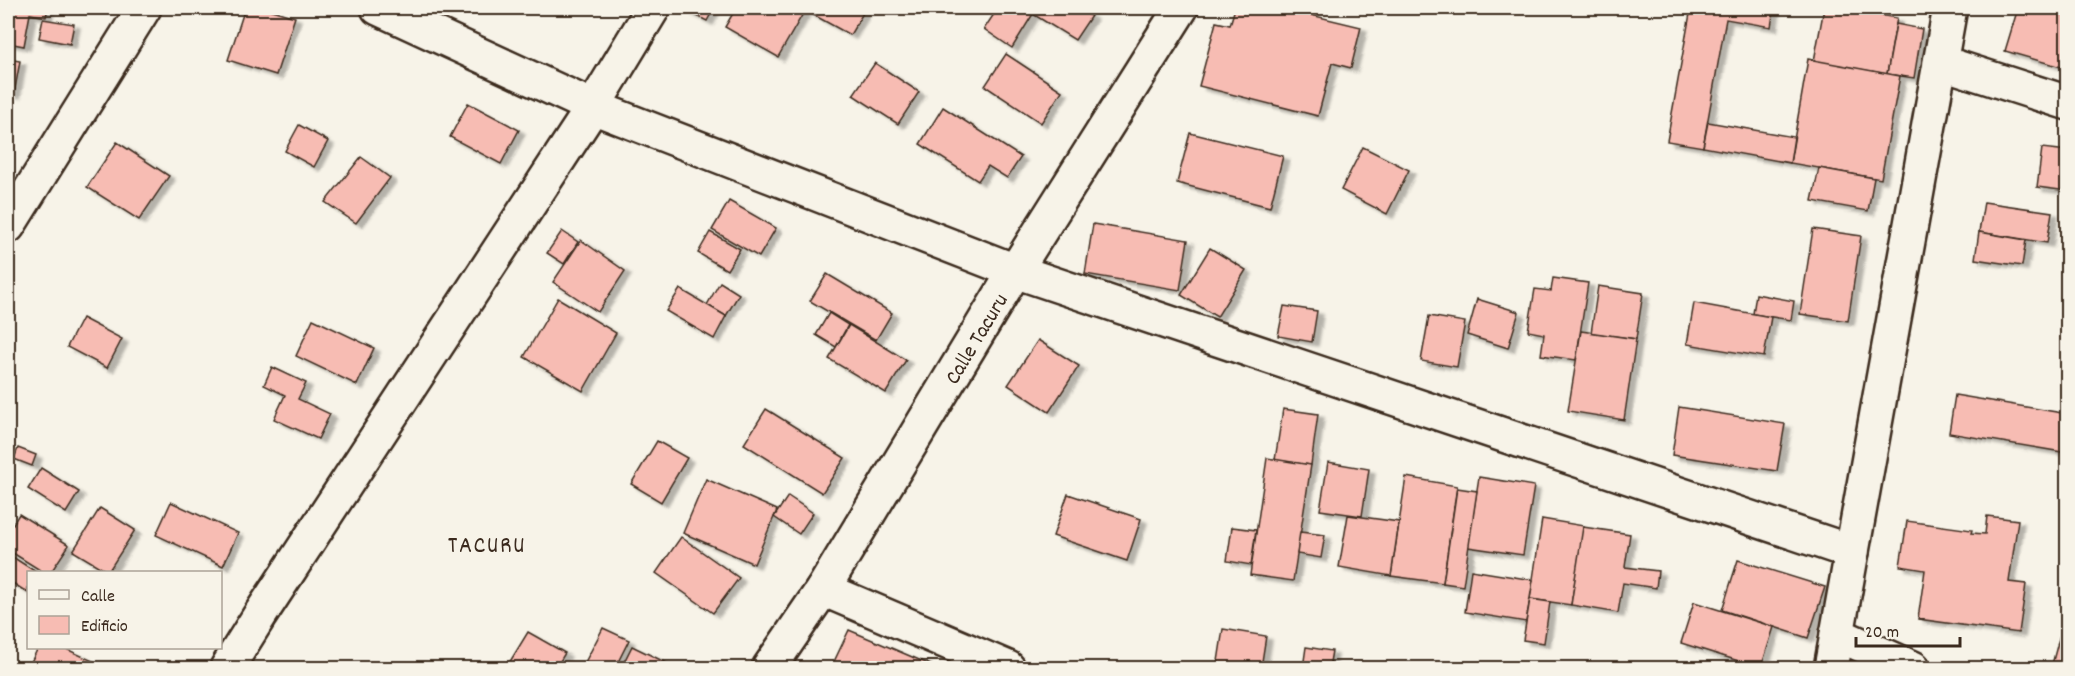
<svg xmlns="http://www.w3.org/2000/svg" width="2075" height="676" viewBox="0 0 2075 676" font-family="Dekko,sans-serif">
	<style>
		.building { fill: #f7bcb3; stroke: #3b2a1e; stroke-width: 1.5; filter: url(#shadow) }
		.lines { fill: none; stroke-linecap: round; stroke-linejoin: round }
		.street-casing { stroke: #3b2a1e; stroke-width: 38 }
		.primary-casing { stroke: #3b2a1e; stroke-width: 38 }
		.street { stroke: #f7f3e8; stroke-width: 33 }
		.primary { stroke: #f7f3e8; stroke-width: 33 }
		.labels { text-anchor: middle; stroke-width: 4.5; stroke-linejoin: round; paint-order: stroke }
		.street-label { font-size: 22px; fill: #3b2a1e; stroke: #f7f3e8 }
		.neighbourhood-label { font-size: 24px; letter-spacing: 1.5px; fill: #3b2a1e; stroke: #f7f3e8 }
	</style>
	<defs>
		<filter id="shadow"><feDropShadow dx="6" dy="4" stdDeviation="1.5" flood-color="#0004"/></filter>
	</defs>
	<rect width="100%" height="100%" fill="#f7f3e8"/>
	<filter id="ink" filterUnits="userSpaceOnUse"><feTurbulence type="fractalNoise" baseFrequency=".0167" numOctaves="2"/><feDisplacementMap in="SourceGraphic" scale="12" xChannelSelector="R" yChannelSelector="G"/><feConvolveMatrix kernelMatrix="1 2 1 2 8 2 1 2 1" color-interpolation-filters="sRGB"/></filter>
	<g filter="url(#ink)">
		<!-- building -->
		<g class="building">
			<polygon points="8,8 48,8 46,17 30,14 24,46 8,43"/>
			<polygon points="245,8 265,8 295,17 276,75 228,60"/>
			<polygon points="687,8 714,8 707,21 685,10"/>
			<polygon points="736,8 801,8 805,10 778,57 725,27"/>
			<polygon points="801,8 866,8 850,35"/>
			<polygon points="998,8 1023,8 1033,14 1012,48 984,29"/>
			<polygon points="1023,8 1077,8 1091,16 1075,40"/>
			<polygon points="1235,8 1282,8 1361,27 1351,68 1332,63 1318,116 1199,86 1216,22 1230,25"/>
			<polygon points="1691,8 1774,8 1771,27 1726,19 1703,147 1667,141"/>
			<polygon points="1824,8 1836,8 1897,18 1887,74 1814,61"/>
			<polygon points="2018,8 2051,8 2068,12 2068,69 2005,51"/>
			<polygon points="43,19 74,24 70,44 39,38"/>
			<polygon points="1896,24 1922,29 1914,78 1887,74"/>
			<polygon points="1006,54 1062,91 1041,123 985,86"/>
			<polygon points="8,59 20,61 14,94 8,92"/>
			<polygon points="1808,59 1900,76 1881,179 1790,163"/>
			<polygon points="875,63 919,92 898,124 853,95"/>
			<polygon points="468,103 519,130 501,164 450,137"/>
			<polygon points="943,107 1021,157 1007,178 988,166 978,181 920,144"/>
			<polygon points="1708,122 1794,137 1790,163 1703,147"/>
			<polygon points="299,125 328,141 314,167 285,151"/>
			<polygon points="1190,133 1283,156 1270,207 1177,183"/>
			<polygon points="117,142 169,176 139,220 87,187"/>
			<polygon points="1363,147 1409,170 1387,214 1341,190"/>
			<polygon points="2042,148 2068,151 2068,191 2037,187"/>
			<polygon points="361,157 390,178 356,223 325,202"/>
			<polygon points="1819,168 1874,178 1868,211 1812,201"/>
			<polygon points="729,201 776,228 759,257 712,230"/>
			<polygon points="1984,202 2052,212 2047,243 1979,232"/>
			<polygon points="1093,224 1188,240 1180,290 1085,274"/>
			<polygon points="1813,229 1861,236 1848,321 1800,314"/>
			<polygon points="562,231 578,242 564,264 547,253"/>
			<polygon points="710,232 740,249 727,270 698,253"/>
			<polygon points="1979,232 2026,240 2022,266 1975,259"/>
			<polygon points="581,240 625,271 598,312 553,282"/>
			<polygon points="1210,248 1246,270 1217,317 1181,295"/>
			<polygon points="827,274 892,313 876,340 810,301"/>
			<polygon points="1553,278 1588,283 1576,360 1541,355 1544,334 1528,331 1535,289 1551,291"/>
			<polygon points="720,282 739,294 726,316 707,305"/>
			<polygon points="1598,286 1643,293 1636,339 1591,333"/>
			<polygon points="680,289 726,316 714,339 666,311"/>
			<polygon points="1756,294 1794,301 1791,320 1753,314"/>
			<polygon points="558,298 616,333 583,391 524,357"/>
			<polygon points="1477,299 1519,312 1508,348 1467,335"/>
			<polygon points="1694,303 1771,317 1764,357 1687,344"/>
			<polygon points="1284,306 1317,311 1312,342 1278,336"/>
			<polygon points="829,313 848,325 836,347 816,335"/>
			<polygon points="1429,316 1465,322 1457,367 1421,361"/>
			<polygon points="82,318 122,339 107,368 67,347"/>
			<polygon points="313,319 374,348 357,385 296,356"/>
			<polygon points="849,325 906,360 886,393 829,359"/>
			<polygon points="1581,331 1636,339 1624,420 1568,411"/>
			<polygon points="1038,340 1079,366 1049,412 1008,385"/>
			<polygon points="272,367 306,383 298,399 330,414 318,439 274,419 285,395 264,385"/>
			<polygon points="1955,395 2068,414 2068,453 1949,433"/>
			<polygon points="1679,407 1785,424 1777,471 1672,455"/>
			<polygon points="766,409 845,458 822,493 744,444"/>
			<polygon points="1283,409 1318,414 1311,465 1275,460"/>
			<polygon points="657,441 687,458 661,502 631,484"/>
			<polygon points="18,448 36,455 32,466 14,459"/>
			<polygon points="1267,458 1311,465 1293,581 1250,575"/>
			<polygon points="1328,462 1369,469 1362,516 1320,510"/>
			<polygon points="41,468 79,492 66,513 28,489"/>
			<polygon points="1406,477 1457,486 1443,583 1391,576"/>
			<polygon points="1479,477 1534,486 1523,555 1468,547"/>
			<polygon points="706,479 777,510 754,564 683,533"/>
			<polygon points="1457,488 1477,491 1463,586 1443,583"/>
			<polygon points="1068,494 1141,519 1127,561 1053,536"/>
			<polygon points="788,496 813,513 799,534 774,517"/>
			<polygon points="171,502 238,533 223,566 156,535"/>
			<polygon points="100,508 135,530 108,572 73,551"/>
			<polygon points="19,514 69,545 51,572 43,572 8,550 8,532"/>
			<polygon points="1348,515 1399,522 1391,576 1339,567"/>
			<polygon points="1987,516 2018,520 2009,582 2026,584 2019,633 1918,619 1925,570 1900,566 1907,521 1972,530 1971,533 1985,534"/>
			<polygon points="1542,519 1584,526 1571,605 1530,599"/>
			<polygon points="1232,527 1256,530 1251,565 1227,561"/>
			<polygon points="1583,527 1630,534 1625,567 1658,571 1656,588 1623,583 1618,613 1571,605"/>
			<polygon points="1300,532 1325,535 1321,558 1297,554"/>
			<polygon points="681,537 739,578 713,613 656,573"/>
			<polygon points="8,554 36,572 28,572 28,593 8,580"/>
			<polygon points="1738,560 1825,587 1808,638 1722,610"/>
			<polygon points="1471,570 1533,580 1526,622 1465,612"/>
			<polygon points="1530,599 1550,602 1544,643 1523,640"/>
			<polygon points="1694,602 1774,627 1761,668 1681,643"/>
			<polygon points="2068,605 2068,668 2051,668"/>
			<polygon points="603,628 629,640 615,668 582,668"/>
			<polygon points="1223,629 1266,636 1261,668 1217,668"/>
			<polygon points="849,630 938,668 831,668"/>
			<polygon points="528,632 565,653 556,668 506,668"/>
			<polygon points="632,646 677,668 621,668"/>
			<polygon points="1306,647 1332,651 1329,668 1303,668"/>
			<polygon points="38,648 64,648 104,666 103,668 28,668"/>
		</g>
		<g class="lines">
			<defs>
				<g id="street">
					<polyline points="378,8 593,107 1015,271 1852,552"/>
					<polyline points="1940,62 2068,103"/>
					<polyline points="8,226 144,8"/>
					<polyline points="823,589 1008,668"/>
					<polyline points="1837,634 1913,668"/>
					<polyline points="227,668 260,615 593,107 653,8"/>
					<polyline points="769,668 823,589 1015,271 1181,8"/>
				</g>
				<polyline id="primary" points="1831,668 1950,8"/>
			</defs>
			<!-- street casing -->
			<use href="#street" class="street-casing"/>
			<!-- primary casing -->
			<use href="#primary" class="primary-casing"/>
			<!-- street -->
			<use href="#street" class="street"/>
			<!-- primary -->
			<use href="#primary" class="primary"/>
		</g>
	</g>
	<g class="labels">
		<!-- street labels -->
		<g class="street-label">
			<text transform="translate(975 338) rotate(-59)" y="8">Calle Tacuru</text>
		</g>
		<!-- neighbourhood labels -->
		<g class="neighbourhood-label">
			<text x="487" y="552">TACURU</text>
		</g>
	</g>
	<!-- margin -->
	<rect width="2075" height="676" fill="none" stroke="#f7f3e8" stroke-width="30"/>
	<rect x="15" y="15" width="2045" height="646" fill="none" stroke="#3b2a1e" stroke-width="2" filter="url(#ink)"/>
	<!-- legend -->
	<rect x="27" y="571" width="195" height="78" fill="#f7f3e8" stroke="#aca397" stroke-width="1.5"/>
	<rect x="39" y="590" width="30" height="9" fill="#f7f3e8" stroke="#aca397" stroke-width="1.5"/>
	<text x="81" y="601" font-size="18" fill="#3b2a1e">Calle</text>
	<rect x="39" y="616" width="30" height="18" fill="#f7bcb3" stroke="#aca397" stroke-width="1.5"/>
	<text x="81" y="631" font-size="18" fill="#3b2a1e">Edificio</text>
	<!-- scale -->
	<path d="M1856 637v9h104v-9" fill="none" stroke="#3b2a1e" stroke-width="3"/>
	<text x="1865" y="637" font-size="18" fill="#3b2a1e" stroke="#f7f3e8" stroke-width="4.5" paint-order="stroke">20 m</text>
</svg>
